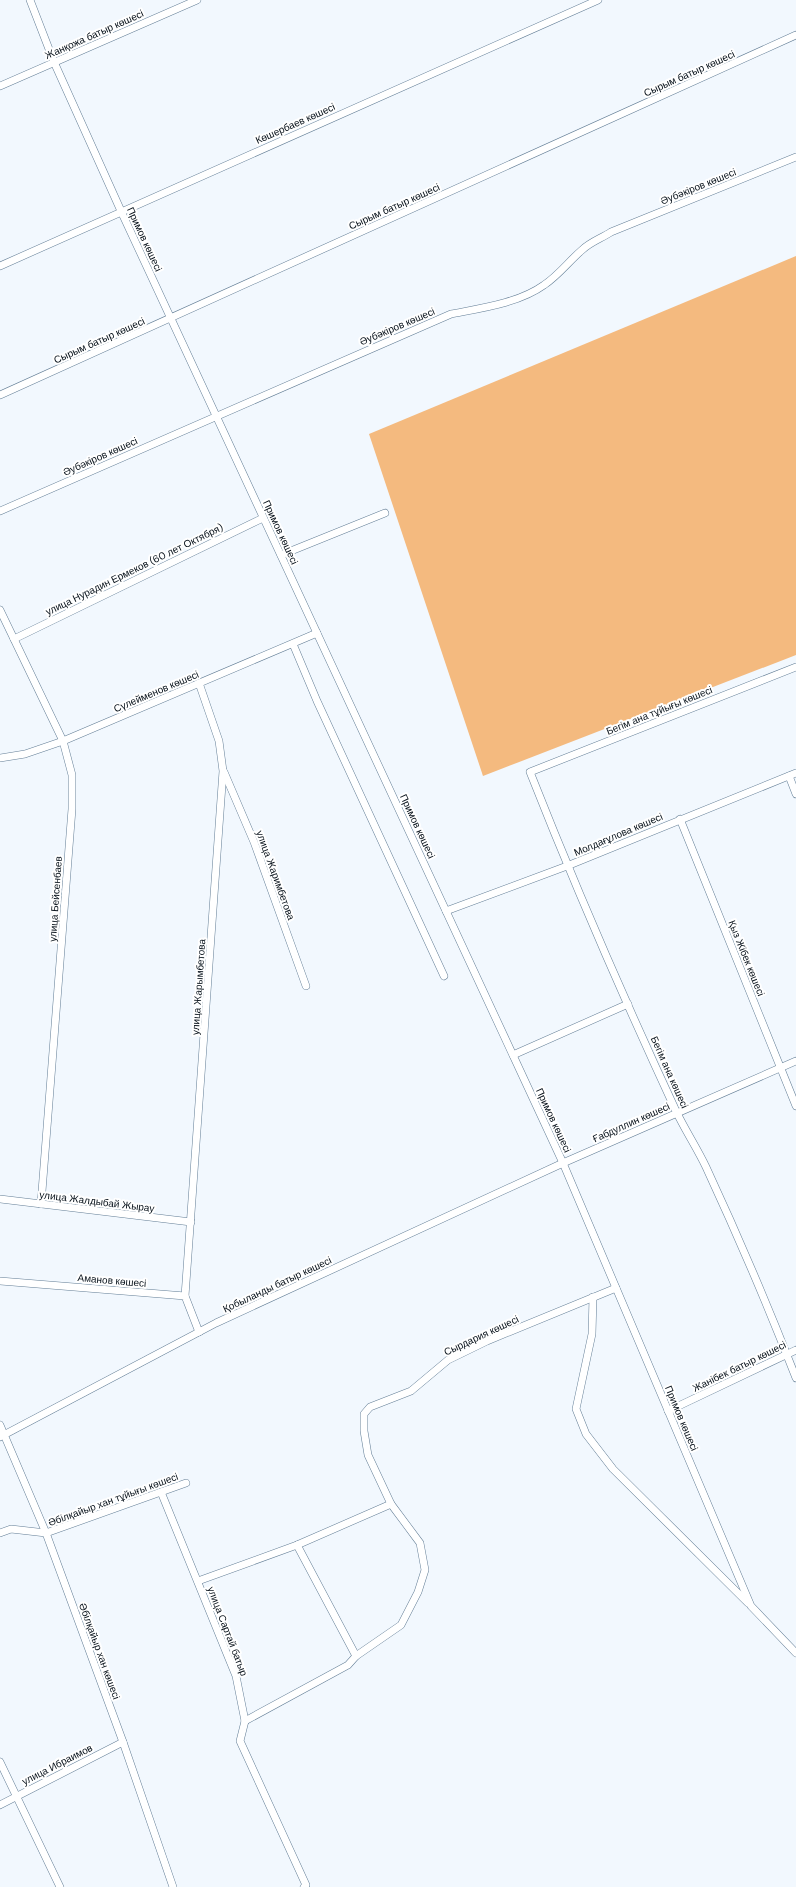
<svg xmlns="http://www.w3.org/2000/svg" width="796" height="1887" viewBox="0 0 796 1887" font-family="'DM Sans',sans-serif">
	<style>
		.green { fill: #f4ba7f }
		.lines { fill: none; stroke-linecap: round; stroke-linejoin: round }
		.street-casing { stroke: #637e96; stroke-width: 8 }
		.street { stroke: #fff; stroke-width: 7 }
		.labels { text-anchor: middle; stroke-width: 4; stroke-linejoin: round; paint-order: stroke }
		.street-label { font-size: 10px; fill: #07111a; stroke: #fff }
	</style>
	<rect width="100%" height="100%" fill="#f2f8fe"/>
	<!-- green -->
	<polygon class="green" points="796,256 796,655 483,776 369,434"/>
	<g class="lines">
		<defs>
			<g id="street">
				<polyline points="30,0 54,62 121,211 563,1163 751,1606 796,1653"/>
				<polyline points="0,86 197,0"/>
				<polyline points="0,266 598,0"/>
				<polyline points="0,395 796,35"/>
				<path d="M0,511l451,-197c31,-6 68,-11 93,-29 15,-10 25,-24 38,-35 8,-8 20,-12 29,-18l185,-75"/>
				<polyline points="281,555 385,513"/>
				<polyline points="0,610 63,741 72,775 72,809 41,1204"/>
				<polyline points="14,639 263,518"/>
				<polyline points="293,644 317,701 444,976"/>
				<path d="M796,667l-266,105c45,114 94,227 146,339 9,19 21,37 30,56 32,69 62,139 90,211"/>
				<polyline points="0,758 25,754 63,741 317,633"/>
				<polyline points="224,772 254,842 306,986"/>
				<polyline points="789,776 796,794"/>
				<polyline points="680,819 796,1106"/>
				<polyline points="446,911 567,866 796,773"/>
				<polyline points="513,1055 628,1004"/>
				<polyline points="0,1199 191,1222"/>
				<polyline points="0,1281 185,1296 199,1332"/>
				<polyline points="185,1296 223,771 219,741 199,683"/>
				<polyline points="593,1297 592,1334 576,1409 586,1434 613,1469 748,1603"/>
				<polyline points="668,1411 796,1350"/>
				<polyline points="0,1425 46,1533 123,1742 173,1887"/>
				<polyline points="0,1437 216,1323 563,1163 796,1061"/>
				<polyline points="161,1492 236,1676 245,1721 240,1741 306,1885 304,1887"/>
				<polyline points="0,1533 11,1529 46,1533 186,1483"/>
				<polyline points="198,1581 297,1545 391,1504 368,1455 364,1431 364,1414 370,1407 411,1391 448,1360 487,1341 616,1288"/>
				<polyline points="356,1656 401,1625 418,1592 425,1570 420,1543 391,1504"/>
				<polyline points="245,1721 348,1665 356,1656 297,1545"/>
				<polyline points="0,1762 60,1887"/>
				<polyline points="0,1805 123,1742"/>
			</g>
		</defs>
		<!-- street casing -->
		<use href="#street" class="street-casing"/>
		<!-- street -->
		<use href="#street" class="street"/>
	</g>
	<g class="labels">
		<!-- street labels -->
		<g class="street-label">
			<text transform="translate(94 34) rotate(-24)" y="4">Жанқожа батыр көшесі</text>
			<text transform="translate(689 73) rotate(-24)" y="4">Сырым батыр көшесі</text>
			<text transform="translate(295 123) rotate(-24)" y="4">Көшербаев көшесі</text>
			<text transform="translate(698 186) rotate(-22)" y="4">Әубәкіров көшесі</text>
			<text transform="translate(394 206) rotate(-24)" y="4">Сырым батыр көшесі</text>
			<text transform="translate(145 239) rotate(65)" y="4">Примов көшесі</text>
			<text transform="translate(397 326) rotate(-23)" y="4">Әубәкіров көшесі</text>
			<text transform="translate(99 340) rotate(-24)" y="4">Сырым батыр көшесі</text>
			<text transform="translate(100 456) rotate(-24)" y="4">Әубәкіров көшесі</text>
			<text transform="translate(281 532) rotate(65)" y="4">Примов көшесі</text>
			<text transform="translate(134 569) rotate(-26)" y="4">улица Нурадин Ермеков (60 лет Октября)</text>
			<text transform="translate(156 691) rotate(-23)" y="4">Сүлейменов көшесі</text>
			<text transform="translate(659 710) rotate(-22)" y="4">Бегім ана тұйығы көшесі</text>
			<text transform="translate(418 826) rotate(65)" y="4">Примов көшесі</text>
			<text transform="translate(618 834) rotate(-23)" y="4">Молдағұлова көшесі</text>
			<text transform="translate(276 875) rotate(70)" y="4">улица Жаримбетова</text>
			<text transform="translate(55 899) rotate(-86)" y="4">улица Бейсенбаев</text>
			<text transform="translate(747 958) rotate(68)" y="4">Қыз Жібек көшесі</text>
			<text transform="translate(198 987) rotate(-86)" y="4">улица Жарымбетова</text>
			<text transform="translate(670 1072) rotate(66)" y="4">Бегім ана көшесі</text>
			<text transform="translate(554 1120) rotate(65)" y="4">Примов көшесі</text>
			<text transform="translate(631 1122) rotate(-24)" y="4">Ғабдуллин көшесі</text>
			<text transform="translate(97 1201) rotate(7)" y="4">улица Жалдыбай Жырау</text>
			<text transform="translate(112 1280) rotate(5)" y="4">Аманов көшесі</text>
			<text transform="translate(277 1284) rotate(-25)" y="4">Қобыланды батыр көшесі</text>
			<text transform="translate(481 1335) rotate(-25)" y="4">Сырдария көшесі</text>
			<text transform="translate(739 1366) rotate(-26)" y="4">Жанібек батыр көшесі</text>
			<text transform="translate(682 1418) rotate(67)" y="4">Примов көшесі</text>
			<text transform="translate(113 1499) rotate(-20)" y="4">Әбілқайыр хан тұйығы көшесі</text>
			<text transform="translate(228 1631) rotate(69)" y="4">улица Сартай батыр</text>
			<text transform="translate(100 1651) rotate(70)" y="4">Әбілқайыр хан көшесі</text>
			<text transform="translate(57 1764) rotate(-27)" y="4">улица Ибраимов</text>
		</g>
	</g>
</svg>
